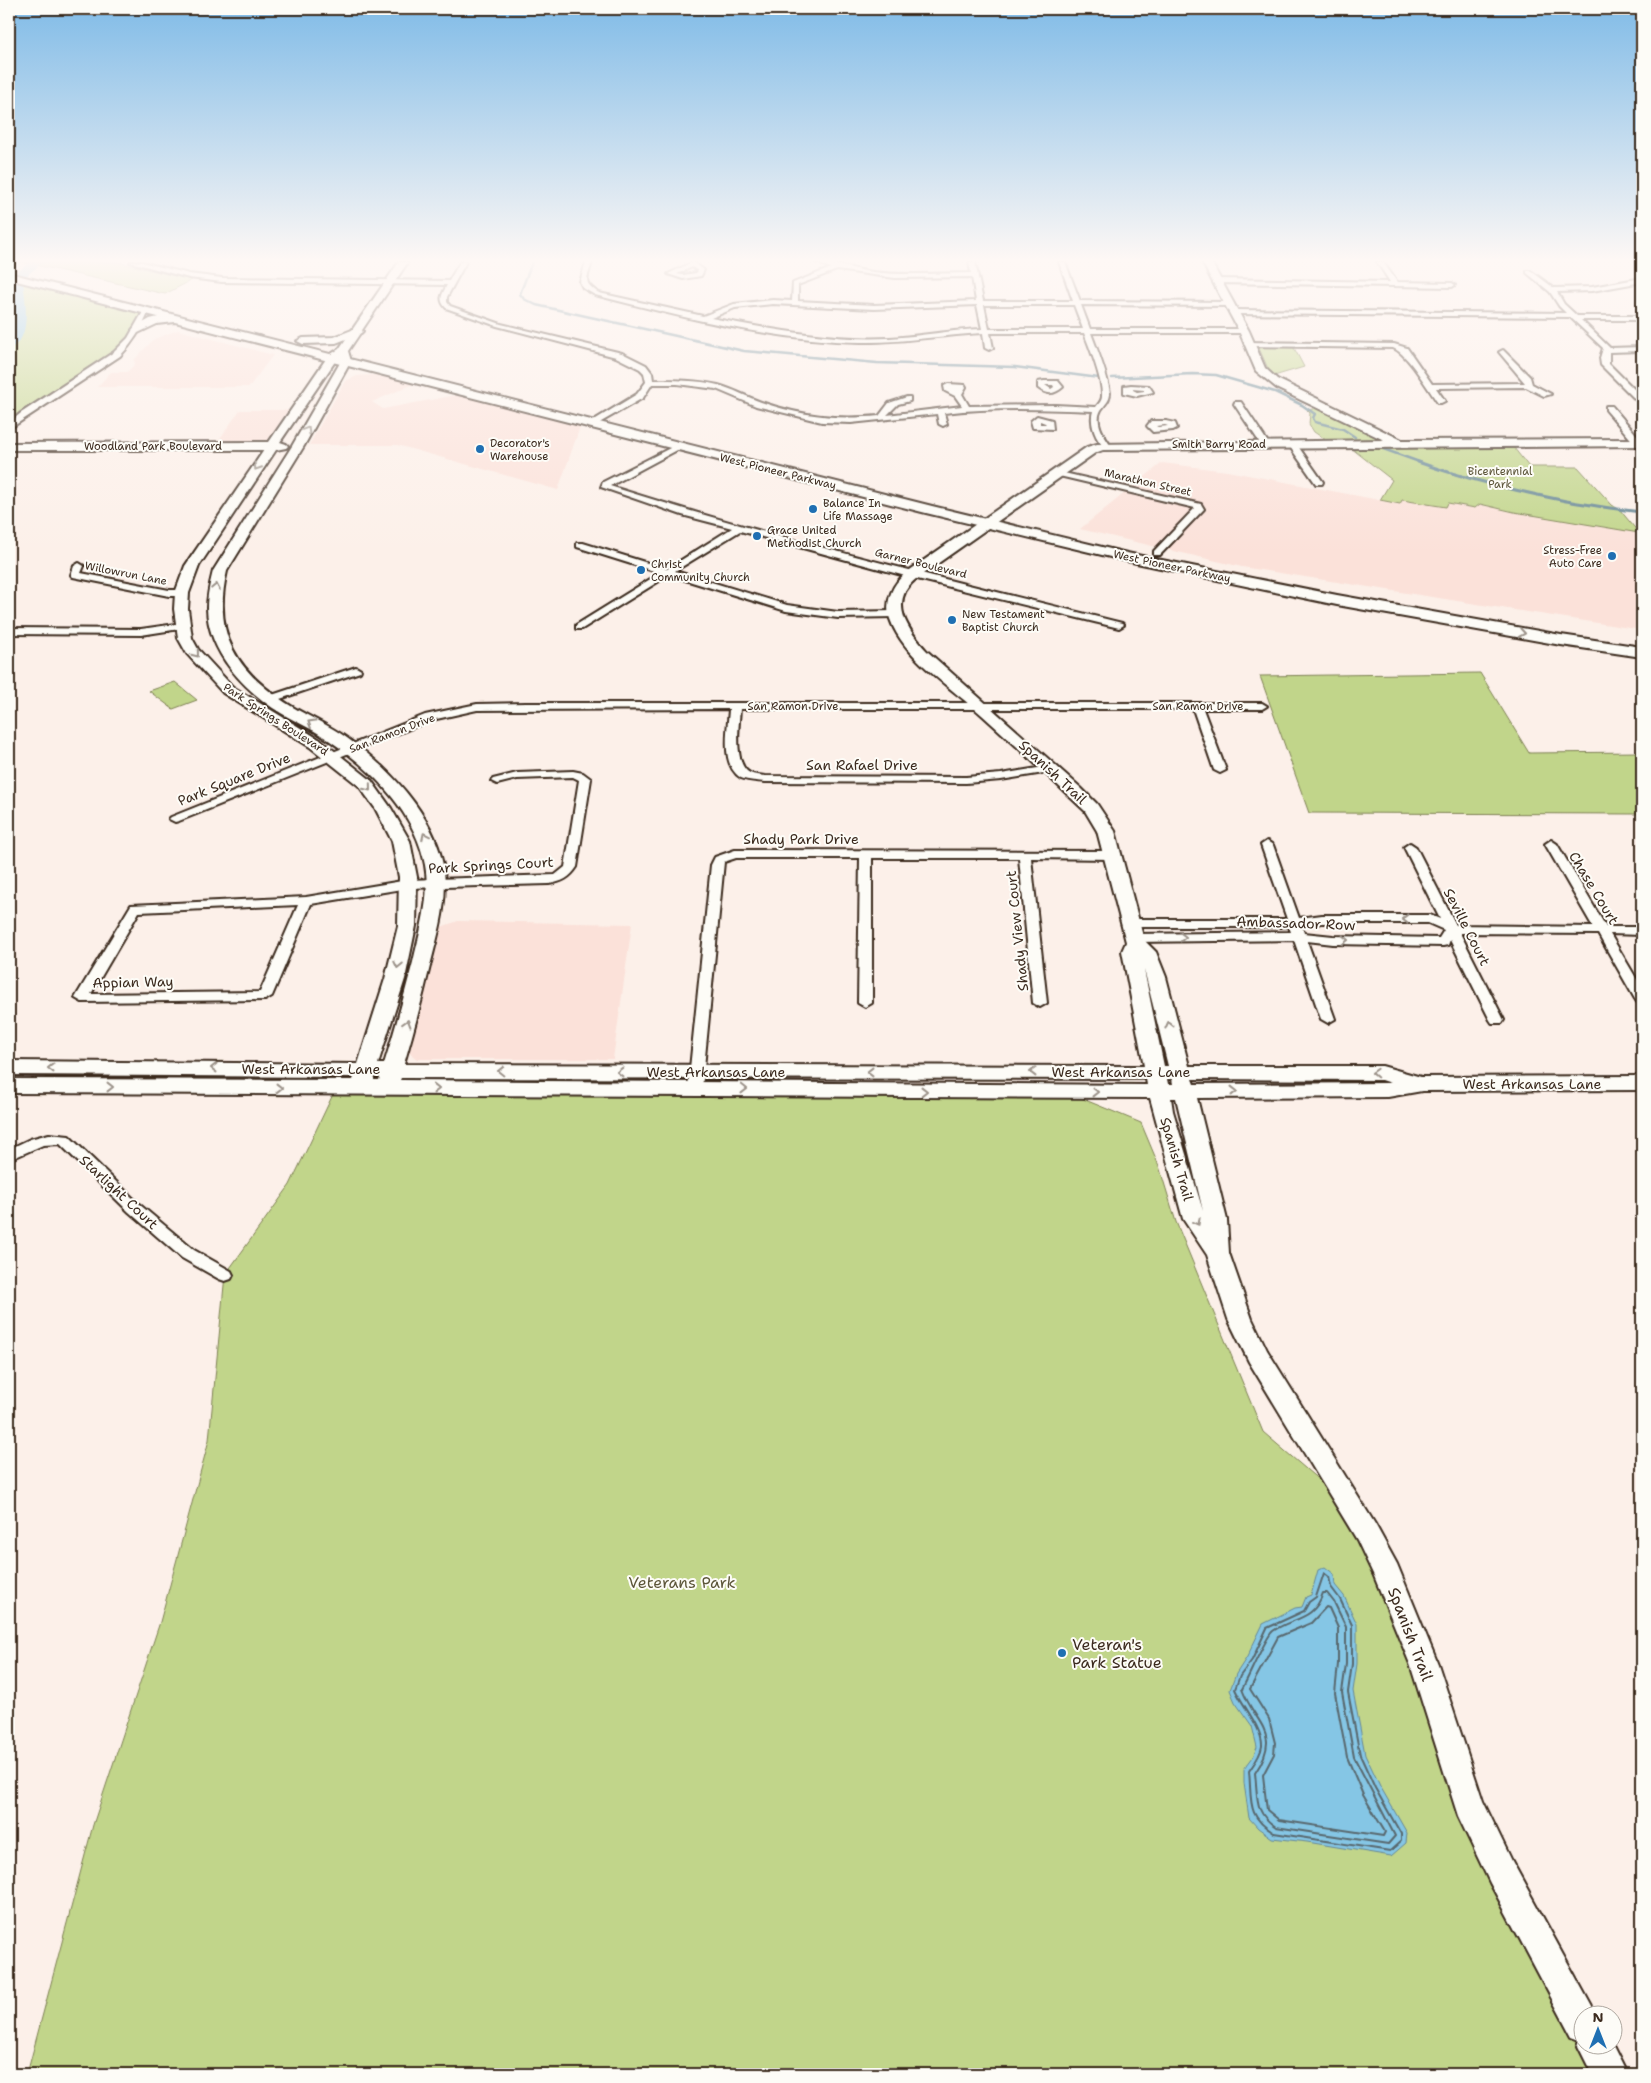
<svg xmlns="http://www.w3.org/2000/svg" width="1651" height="2083" viewBox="0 0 1651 2083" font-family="'Shantell Sans',sans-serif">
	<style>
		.built { fill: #fbe1d9 }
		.green { fill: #c1d58a; stroke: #7e8054 }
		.water { fill: #85c6e5; stroke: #678895 }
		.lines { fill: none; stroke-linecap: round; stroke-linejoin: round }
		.shore { stroke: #59686e; stroke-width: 2 }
		.stream-far1 { stroke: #678895; stroke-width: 2.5 }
		.stream { stroke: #678895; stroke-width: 3 }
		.river { fill: #85c6e5; fill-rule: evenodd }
		.street-casing { stroke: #3b2a1e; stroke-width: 4 }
		.secondary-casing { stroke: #3b2a1e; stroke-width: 4 }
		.primary-casing { stroke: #3b2a1e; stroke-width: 4 }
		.street { fill: #fdfcf7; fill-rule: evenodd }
		.secondary { fill: #fdfcf7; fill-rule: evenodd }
		.primary { fill: #fdfcf7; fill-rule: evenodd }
		.oneway { stroke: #9c938a }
		.poi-dot { fill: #1f6fb2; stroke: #fdfcf7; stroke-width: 2 }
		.labels { text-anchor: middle; stroke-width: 4; stroke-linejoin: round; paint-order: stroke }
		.far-poi-label { font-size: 11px; fill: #3b2a1e; stroke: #fdfcf7; text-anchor: start }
		.far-street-label { font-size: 11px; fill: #3b2a1e; stroke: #fdfcf7 }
		.far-park-label { font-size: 11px; fill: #5c5539; stroke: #fdfcf7 }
		.street-label { font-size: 14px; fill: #3b2a1e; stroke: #fdfcf7 }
		.near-park-label { font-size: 16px; fill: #5c5539; stroke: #fdfcf7 }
		.near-street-label { font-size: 16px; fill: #3b2a1e; stroke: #fdfcf7 }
		.near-poi-label { font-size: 16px; fill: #3b2a1e; stroke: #fdfcf7; text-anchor: start }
	</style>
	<rect width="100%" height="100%" fill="#fcf0e9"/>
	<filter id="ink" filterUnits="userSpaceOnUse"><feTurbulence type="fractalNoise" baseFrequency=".02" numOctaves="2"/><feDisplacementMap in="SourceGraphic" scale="10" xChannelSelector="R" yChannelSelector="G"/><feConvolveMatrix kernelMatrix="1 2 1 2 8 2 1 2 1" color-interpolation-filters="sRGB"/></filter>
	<g filter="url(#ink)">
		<!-- built -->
		<g class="built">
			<polygon points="178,330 273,355 249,387 97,387 111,372 127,372 135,364 134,360 154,339"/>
			<polygon points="372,375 384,375 416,383 372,402 383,409 462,394 581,424 558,490 397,445 309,445 345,381 357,376"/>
			<polygon points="240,410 289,410 265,445 216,444"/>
			<polygon points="1162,463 1227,471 1400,504 1401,500 1448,503 1475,508 1480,504 1514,512 1639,533 1642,538 1642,630 1242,567 1080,529"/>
			<polygon points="458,921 632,924 613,1059 417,1059 407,1051 441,927"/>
		</g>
		<!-- green -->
		<g class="green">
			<polygon points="22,262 117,262 192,280 165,294"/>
			<polygon points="9,280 142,311 130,340 115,352 30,405 15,415 9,423"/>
			<polygon points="1258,346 1293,346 1304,367 1274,376 1270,373"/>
			<polygon points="1323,407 1381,436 1382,439 1326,440 1314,432 1309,424 1310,413 1307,410"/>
			<polygon points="1351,448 1514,448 1529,467 1578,467 1612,505 1620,510 1639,533 1514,512 1480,504 1475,508 1448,503 1446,507 1402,500 1400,504 1380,500 1392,480"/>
			<polygon points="1480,673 1529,753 1642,752 1642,814 1309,813 1260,676"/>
			<polygon points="175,682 197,700 173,709 149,691"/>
			<polygon points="336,1088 1066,1092 1141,1123 1159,1166 1176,1222 1263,1432 1349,1506 1584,2046 1592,2046 1607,2074 27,2074 93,1825 160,1622 209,1440 225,1275 290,1185"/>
		</g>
		<!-- water -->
		<polygon class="water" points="1325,1567 1334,1574 1335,1585 1344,1596 1357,1624 1357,1664 1353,1691 1365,1754 1380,1786 1407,1833 1406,1843 1391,1856 1307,1842 1272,1838 1258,1828 1249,1818 1244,1783 1244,1769 1253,1757 1257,1747 1252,1726 1235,1702 1230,1690 1236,1674 1247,1657 1263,1624 1295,1608 1302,1607 1306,1597 1311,1595 1318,1570"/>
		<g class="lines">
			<!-- shore -->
			<g class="shore">
				<path d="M1324,1573l5,4 2,10 9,12 12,26v39l-4,28 12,63 15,33 26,46v7l-11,10 -116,-18c-28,-17 -22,-32 -25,-62 5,-7 12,-16 13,-25 1,-17 -20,-41 -27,-57l5,-13 12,-16 15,-32 37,-17 5,-9 7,-5z"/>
				<path d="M1323,1593h4l7,9 12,25v37l-4,28 12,65 41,79 -7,8 -112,-17c-22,-14 -18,-29 -21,-54 28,-41 0,-48 -13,-84 6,-10 24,-53 31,-58 20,-14 41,-10 50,-38z"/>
				<polygon points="1326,1607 1329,1608 1338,1628 1338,1664 1335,1693 1347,1757 1363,1795 1385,1832 1383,1836 1279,1820 1267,1810 1263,1775 1274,1754 1275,1743 1269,1719 1250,1689 1278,1637 1311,1623"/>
			</g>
			<!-- stream-far1 -->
			<g class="stream-far1">
				<polyline points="532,262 520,294 524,299 536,305 744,351 877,363 1015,367 1099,378"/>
				<polyline points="1112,378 1192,374 1216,375 1275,392 1302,405 1315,414 1313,418 1315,422 1343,429 1355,437"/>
				<polyline points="1375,446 1422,463"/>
			</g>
			<!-- stream -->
			<path class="stream" d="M1418,462c48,17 98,29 148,39 25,4 51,9 76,11"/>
			<!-- river -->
			<path class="river" d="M30,262h13l-18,15 -2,4c2,17 10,61 -14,67 -1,-12 5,-20 6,-31 1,-30 -15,-33 15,-55z"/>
			<defs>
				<g id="street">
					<path d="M130,262h12l47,12 33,4 227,3 11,-19h6l-19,35v5l3,4 51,18 121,29 24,12 6,8 1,7c21,0 45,0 65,5 15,4 29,12 43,17 41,14 75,18 118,14l10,-13 18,-6h3v4l-12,3 -11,11 75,-9 -7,-10 -10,-5 -1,-5 4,-2 17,1 1,2 -4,7 7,12 86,-1 41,2c3,-4 6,-6 6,-11 1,-14 -12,-48 -18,-63h-94l3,15 -4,2 -4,-2 -2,-15c-41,2 -81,10 -122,9 -90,-2 -180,-25 -266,-47l-12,-7 -3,-6 6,-20h6c-5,18 -10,20 7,31l104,23 31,-12 39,-4 19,1 1,-18 38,-15 -16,-6c19,0 39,8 58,10 32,4 65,1 98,1l-2,-11h6l8,39h90l-14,-39h6l15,39 150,1 3,2 -3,2 -149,-1 9,24h154l3,2 -3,2h-153c7,19 16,40 19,60 0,8 -5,11 -9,17 -7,12 3,26 10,36l-4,2c-11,-5 -18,-25 -14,-37 -49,-2 -99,-4 -149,2l3,11 -4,2 -4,-2 -2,-10 -86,9 -29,-1 -66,-16 -40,-17 -39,-5h-25l-9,14 -49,28h-3v-4l46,-28 9,-12 -2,-9 -4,-4 -24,-12 -119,-31 -51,-18c-8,-9 -4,-13 1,-23l-225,-3 -33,-4zM837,270l58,8 77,-1 4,24 -102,4 -76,-4v-16zM773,304l101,5 103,-4 5,24c-31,1 -61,7 -92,9 -60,3 -120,-9 -179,-20l24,-10zM984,305h90l9,24h-94z"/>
					<path d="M693,262l11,8 -3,6 -18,3 -15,-5zM692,267l6,4 -2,2 -13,2 -6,-1z"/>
					<polygon points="1377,262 1383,262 1397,282 1452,283 1455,285 1452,287 1217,283 1214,281 1217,279 1390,282"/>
					<polygon points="1527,271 1531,271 1554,288 1592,287 1642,278 1642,282 1592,291 1557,292 1564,304 1577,316 1642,316 1642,320 1581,320 1610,348 1642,347 1642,351 1609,352 1609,364 1642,397 1642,403 1639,403 1601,365 1600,358 1603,348 1570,317 1234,314 1231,312 1234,310 1566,313 1559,306 1550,292 1527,273"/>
					<path d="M144,310l5,1c-7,17 -16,32 -29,45l-111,73v-6l12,-10 93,-61 14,-14z"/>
					<path d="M1246,342l148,2 13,4 25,36 93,-1 -26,-31 4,-2 27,27 2,7 19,10 -7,2 -18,-9 -90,1 9,13 -4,2h-3c-10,-14 -30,-49 -45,-55l-144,-2 -4,-2z"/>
					<path d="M1044,381h14l5,6c-9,8 -16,8 -25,1v-6zM1045,385h8l1,2 -3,2z"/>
					<path d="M1131,385l18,1 4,6 -16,4 -13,-3v-7zM1131,389l13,1v1l-7,1z"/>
					<polygon points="1235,402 1241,402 1269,444 1268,446 1262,446 1234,404"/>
					<polygon points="1606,406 1612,406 1641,440 1641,444 1635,444 1606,410"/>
					<path d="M1037,416l15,4 1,9 -20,-1 -2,-7zM1040,421l5,2 1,1h-6z"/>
					<path d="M1151,421h15l9,2 2,5 -4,2 -20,2 -6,-6zM1165,425l3,1 -10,1 -2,-1z"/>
					<polygon points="1289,442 1295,442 1323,482 1322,484 1316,484 1288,444"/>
					<path d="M678,444l4,2 -1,2 -71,38c168,54 340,94 512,137l2,2 -5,3 -210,-51 -169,-46 -65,40 112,34 51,7 57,-1 5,3 -5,3 -57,1 -52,-7 -117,-36 -87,54h-6v-4l84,-52 -83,-26v-4h6l84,26 65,-41 -50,-13 -81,-28 2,-5z"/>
					<polygon points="1055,471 1201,504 1204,509 1160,555 1154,555 1154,551 1195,508 1055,475"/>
					<polygon points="79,563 84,566 81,573 169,590 182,590 187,593 182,596 169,596 73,577 71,575 74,566"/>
					<polygon points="183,623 188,626 186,628 141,635 9,634 9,628 141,629"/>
					<polygon points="356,667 361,670 360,672 274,701 266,701 265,699 266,697"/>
					<path d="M526,703h736l5,3 -5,3h-59l23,61 -6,3 -6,-3 -21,-61h-453c-1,16 -7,55 10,64 4,2 10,2 15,3l201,1 35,-3 49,-8 6,3 -6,3 -49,8 -35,3 -201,-1c-7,-1 -17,-1 -24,-4 -21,-13 -13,-49 -12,-69l-252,1 -45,10 -253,101 -4,1 -6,-3 2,-2 254,-102 52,-11z"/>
					<path d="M573,771l10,2 8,6 -14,88c-7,11 -15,15 -28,17l-141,4 -97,16 -39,92 -7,4 -183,2 -7,-4 56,-93 175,-8 102,-17 147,-5 10,-8 14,-87 -6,-3 -56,2 -20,5 -6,-3 2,-2 24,-6zM298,905l-38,87 -169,2 48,-82z"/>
					<path d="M1551,840l6,4 49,83h36v8l-32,-1 32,54v15l-5,-1 -2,-3 -37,-65 -138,-1 44,87 -2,3h-10l-2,-3 -40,-80 -2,5 -5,1 -110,-2 -26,-3 28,78 -7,4 -7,-4 -27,-79 -160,2 -6,-4 6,-4 157,-2 -2,-5h-158l-6,-4 6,-4h156l-26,-74 6,-4 6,4 26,73 23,-3h108l10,4 -36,-72 6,-4 6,4 40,78 137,2 -48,-83zM1322,923h106l16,7 -5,8 -106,-2 -29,-3 -2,-7z"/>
					<polygon points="735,850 1113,851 1119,855 1113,859 1031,858 1047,1003 1040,1007 1033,1003 1019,858 872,858 872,1003 865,1007 858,1003 860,858 736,858 724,862 702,1088 700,1091 690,1091 688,1088 711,865 715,857"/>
					<polygon points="49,1134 69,1136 139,1204 194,1250 231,1271 233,1275 231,1279 225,1281 219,1279 182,1258 129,1212 60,1144 43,1145 9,1160 9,1149 30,1139"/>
				</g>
				<path id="secondary" d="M399,262h9l-60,89 3,10 -47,85 -77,125c-15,64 10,101 64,135 18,11 38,19 56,32 41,29 86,75 96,127 6,32 -4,66 -12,97 -8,34 -17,68 -27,102l740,2 -22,-115 4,-9 -29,-111 -12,-20 -16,-15c-29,-28 -58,-55 -87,-81 -29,-26 -79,-58 -92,-96 -6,-18 3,-36 17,-47l180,-125 10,-3 287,-4 -106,-51 -22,-18 -17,-40 -37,-69h9l38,69 16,37 12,11 125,61 240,-1v7l-539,4 -8,3 -178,125c-30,24 -9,52 10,73l154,137 16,16 18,27 29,109 12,12 10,25 23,89h193l39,11 221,-1v14l-220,1 -34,6 -191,1 30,122 2,33 23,66 15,31 108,174 22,40 41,100 45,137 29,60 85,155h-13v30h29l14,28h-35l-14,-28 2,-6 -8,-3 -82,-154 -32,-67 -48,-152 -36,-88 -17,-36 -108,-178 -21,-43 -21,-64 -24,-36 -33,-121 -1141,-5v-14l344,1 1,-3 -345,-2v-14l349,3 27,-85 13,-53 1,-49 -7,-36 -17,-33 -16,-22 -49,-39 -87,-54 -36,-39 -9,-16 -4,-29 1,-16 10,-27 79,-116h-255v-7l260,-1 59,-86 11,-7zM340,358l1,3 -49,85 -79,125c-3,12 -6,24 -6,37 1,45 38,83 74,105 17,10 36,18 52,30 41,28 83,72 92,122 6,32 -5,66 -12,97 -9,34 -18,68 -29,102h-6l27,-85 11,-53 1,-49 -7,-36 -19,-33 -20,-28 -49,-39 -89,-54 -35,-38 -6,-11 -4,-29 1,-16 10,-27 77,-116 10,-2 2,-2 -2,-2 -6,-2 56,-82zM1144,970l2,7 22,89h-4zM374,1077h6l-1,3h-5zM401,1078l745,1 1,6 -747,-5zM1167,1079h5l1,5h-5zM1192,1079l190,1 9,3 -197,1zM1171,1098h5l27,113 -30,-100z"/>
				<g id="primary">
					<polygon points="9,273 932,506 1127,553 1337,595 1561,635 1642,647 1642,657 1561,645 1337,605 1127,561 926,513 175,322 157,324 138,333 132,330 134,328 150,319 158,317 9,279"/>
					<polygon points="357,328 363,331 361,333 336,343 303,344 297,341 303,338 334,337"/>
				</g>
			</defs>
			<!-- street casing -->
			<use href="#street" class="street-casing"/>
			<!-- secondary casing -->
			<use href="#secondary" class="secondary-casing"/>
			<!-- primary casing -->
			<use href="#primary" class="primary-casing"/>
			<!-- street -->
			<use href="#street" class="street"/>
			<!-- secondary -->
			<use href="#secondary" class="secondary"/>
			<!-- primary -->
			<use href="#primary" class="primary"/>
		</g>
		<!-- one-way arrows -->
		<defs><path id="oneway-chevron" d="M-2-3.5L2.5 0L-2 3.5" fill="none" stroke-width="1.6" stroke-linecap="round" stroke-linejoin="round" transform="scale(1.25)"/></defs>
		<g class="oneway">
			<use href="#oneway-chevron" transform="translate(307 430) rotate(-59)"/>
			<use href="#oneway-chevron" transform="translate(257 467) rotate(123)"/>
			<use href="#oneway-chevron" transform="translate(216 587) rotate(-79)"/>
			<use href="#oneway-chevron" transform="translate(1522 633) rotate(10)"/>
			<use href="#oneway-chevron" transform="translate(196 654) rotate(51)"/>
			<use href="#oneway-chevron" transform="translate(311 723) rotate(-149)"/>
			<use href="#oneway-chevron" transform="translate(368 788) rotate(51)"/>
			<use href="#oneway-chevron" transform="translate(425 836) rotate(-116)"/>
			<use href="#oneway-chevron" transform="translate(1405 919) rotate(-180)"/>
			<use href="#oneway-chevron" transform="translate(1183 937) rotate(-1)"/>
			<use href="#oneway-chevron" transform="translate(1345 940) rotate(1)"/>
			<use href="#oneway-chevron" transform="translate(398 965) rotate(102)"/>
			<use href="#oneway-chevron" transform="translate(407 1023) rotate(-73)"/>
			<use href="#oneway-chevron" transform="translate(1169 1025) rotate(-104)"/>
			<use href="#oneway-chevron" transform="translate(51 1068) rotate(-180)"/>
			<use href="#oneway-chevron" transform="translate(214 1068) rotate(-180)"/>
			<use href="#oneway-chevron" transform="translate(501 1071) rotate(-179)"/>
			<use href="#oneway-chevron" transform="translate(620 1072) rotate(180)"/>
			<use href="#oneway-chevron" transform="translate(870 1072) rotate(-180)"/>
			<use href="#oneway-chevron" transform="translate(1033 1072) rotate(-180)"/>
			<use href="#oneway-chevron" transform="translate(1375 1073) rotate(-178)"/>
			<use href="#oneway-chevron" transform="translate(110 1087)"/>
			<use href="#oneway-chevron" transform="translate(279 1088)"/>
			<use href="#oneway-chevron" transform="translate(436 1089)"/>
			<use href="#oneway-chevron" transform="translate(744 1089) rotate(1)"/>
			<use href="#oneway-chevron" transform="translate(924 1091)"/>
			<use href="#oneway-chevron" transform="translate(1234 1091)"/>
			<use href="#oneway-chevron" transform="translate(1095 1092)"/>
			<use href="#oneway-chevron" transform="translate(1197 1222) rotate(61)"/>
		</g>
	</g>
	<!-- sky -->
	<linearGradient id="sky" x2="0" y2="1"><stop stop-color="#80bbe7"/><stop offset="0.47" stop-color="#fef8f5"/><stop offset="1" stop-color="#fef8f5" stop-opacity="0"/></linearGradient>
	<rect width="1651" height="554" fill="url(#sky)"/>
	<!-- markers -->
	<g class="poi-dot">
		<circle cx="480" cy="449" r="5"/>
		<circle cx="813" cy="509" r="5"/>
		<circle cx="757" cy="536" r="5"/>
		<circle cx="1612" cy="556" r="5"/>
		<circle cx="641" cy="570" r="5"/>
		<circle cx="952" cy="620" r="5"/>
		<circle cx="1062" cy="1653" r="5"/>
	</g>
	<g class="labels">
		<!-- far-poi labels -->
		<g class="far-poi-label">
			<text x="490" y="447">Decorator's<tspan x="490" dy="13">Warehouse</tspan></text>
			<text x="823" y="507">Balance In<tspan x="823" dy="13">Life Massage</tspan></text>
			<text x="767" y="534">Grace United<tspan x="767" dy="13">Methodist Church</tspan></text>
			<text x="1602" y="554" text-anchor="end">Stress-Free<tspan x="1602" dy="13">Auto Care</tspan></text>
			<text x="651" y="568">Christ<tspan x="651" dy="13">Community Church</tspan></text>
			<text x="962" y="618">New Testament<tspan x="962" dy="13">Baptist Church</tspan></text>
		</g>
		<!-- far-street labels -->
		<g class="far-street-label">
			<text x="1219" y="448">Smith Barry Road</text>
			<text x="153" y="450">Woodland Park Boulevard</text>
			<text transform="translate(778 471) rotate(14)" y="4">West Pioneer Parkway</text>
			<text transform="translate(1148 482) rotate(13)" y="4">Marathon Street</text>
			<text transform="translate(921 563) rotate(14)" y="4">Garner Boulevard</text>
			<text transform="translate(1172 566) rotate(12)" y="4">West Pioneer Parkway</text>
			<text transform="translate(126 573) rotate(11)" y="4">Willowrun Lane</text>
			<text x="793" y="710">San Ramon Drive</text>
			<text x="1198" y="710">San Ramon Drive</text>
			<text transform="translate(276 719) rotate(33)" y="4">Park Springs Boulevard</text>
			<text transform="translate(392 733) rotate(-21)" y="4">San Ramon Drive</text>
		</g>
		<!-- far-park labels -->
		<g class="far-park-label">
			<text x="1500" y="475">Bicentennial<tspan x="1500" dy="13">Park</tspan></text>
		</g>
		<!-- street labels -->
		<g class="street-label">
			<text x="862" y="770">San Rafael Drive</text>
			<text transform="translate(1053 772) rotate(43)" y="5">Spanish Trail</text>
			<text transform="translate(234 779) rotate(-22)" y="5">Park Square Drive</text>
			<text x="801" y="844">Shady Park Drive</text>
			<text transform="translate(491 865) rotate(-3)" y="5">Park Springs Court</text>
			<text transform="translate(1594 888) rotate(59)" y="5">Chase Court</text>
			<text transform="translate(1296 923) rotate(2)" y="5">Ambassador Row</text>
			<text transform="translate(1467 927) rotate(63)" y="5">Seville Court</text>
			<text transform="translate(1017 931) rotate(-96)" y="5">Shady View Court</text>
			<text transform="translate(133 982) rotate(-1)" y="5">Appian Way</text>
			<text x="311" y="1074">West Arkansas Lane</text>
			<text x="716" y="1077">West Arkansas Lane</text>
			<text x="1121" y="1077">West Arkansas Lane</text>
			<text x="1532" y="1089">West Arkansas Lane</text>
			<text transform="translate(1177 1159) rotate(74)" y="5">Spanish Trail</text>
			<text transform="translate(119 1192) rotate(43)" y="5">Starlight Court</text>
		</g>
		<!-- near-park labels -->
		<g class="near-park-label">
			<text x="682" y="1588">Veterans Park</text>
		</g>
		<!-- near-street labels -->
		<g class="near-street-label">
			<text transform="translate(1411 1634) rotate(69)" y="6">Spanish Trail</text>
		</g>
		<!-- near-poi labels -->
		<g class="near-poi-label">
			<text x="1072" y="1650">Veteran's<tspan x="1072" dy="18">Park Statue</tspan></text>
		</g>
	</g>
	<!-- margin -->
	<rect width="1651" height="2083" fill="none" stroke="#fdfcf7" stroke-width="30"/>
	<rect x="15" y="15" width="1621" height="2053" fill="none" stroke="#3b2a1e" stroke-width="2" filter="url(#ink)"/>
	<!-- north arrow -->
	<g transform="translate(1598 2030)"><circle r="24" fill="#fdfcf7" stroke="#afa8a0"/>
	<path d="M0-4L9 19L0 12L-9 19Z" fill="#1f6fb2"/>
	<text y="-8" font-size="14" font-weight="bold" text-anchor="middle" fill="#3b2a1e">N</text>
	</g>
</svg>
